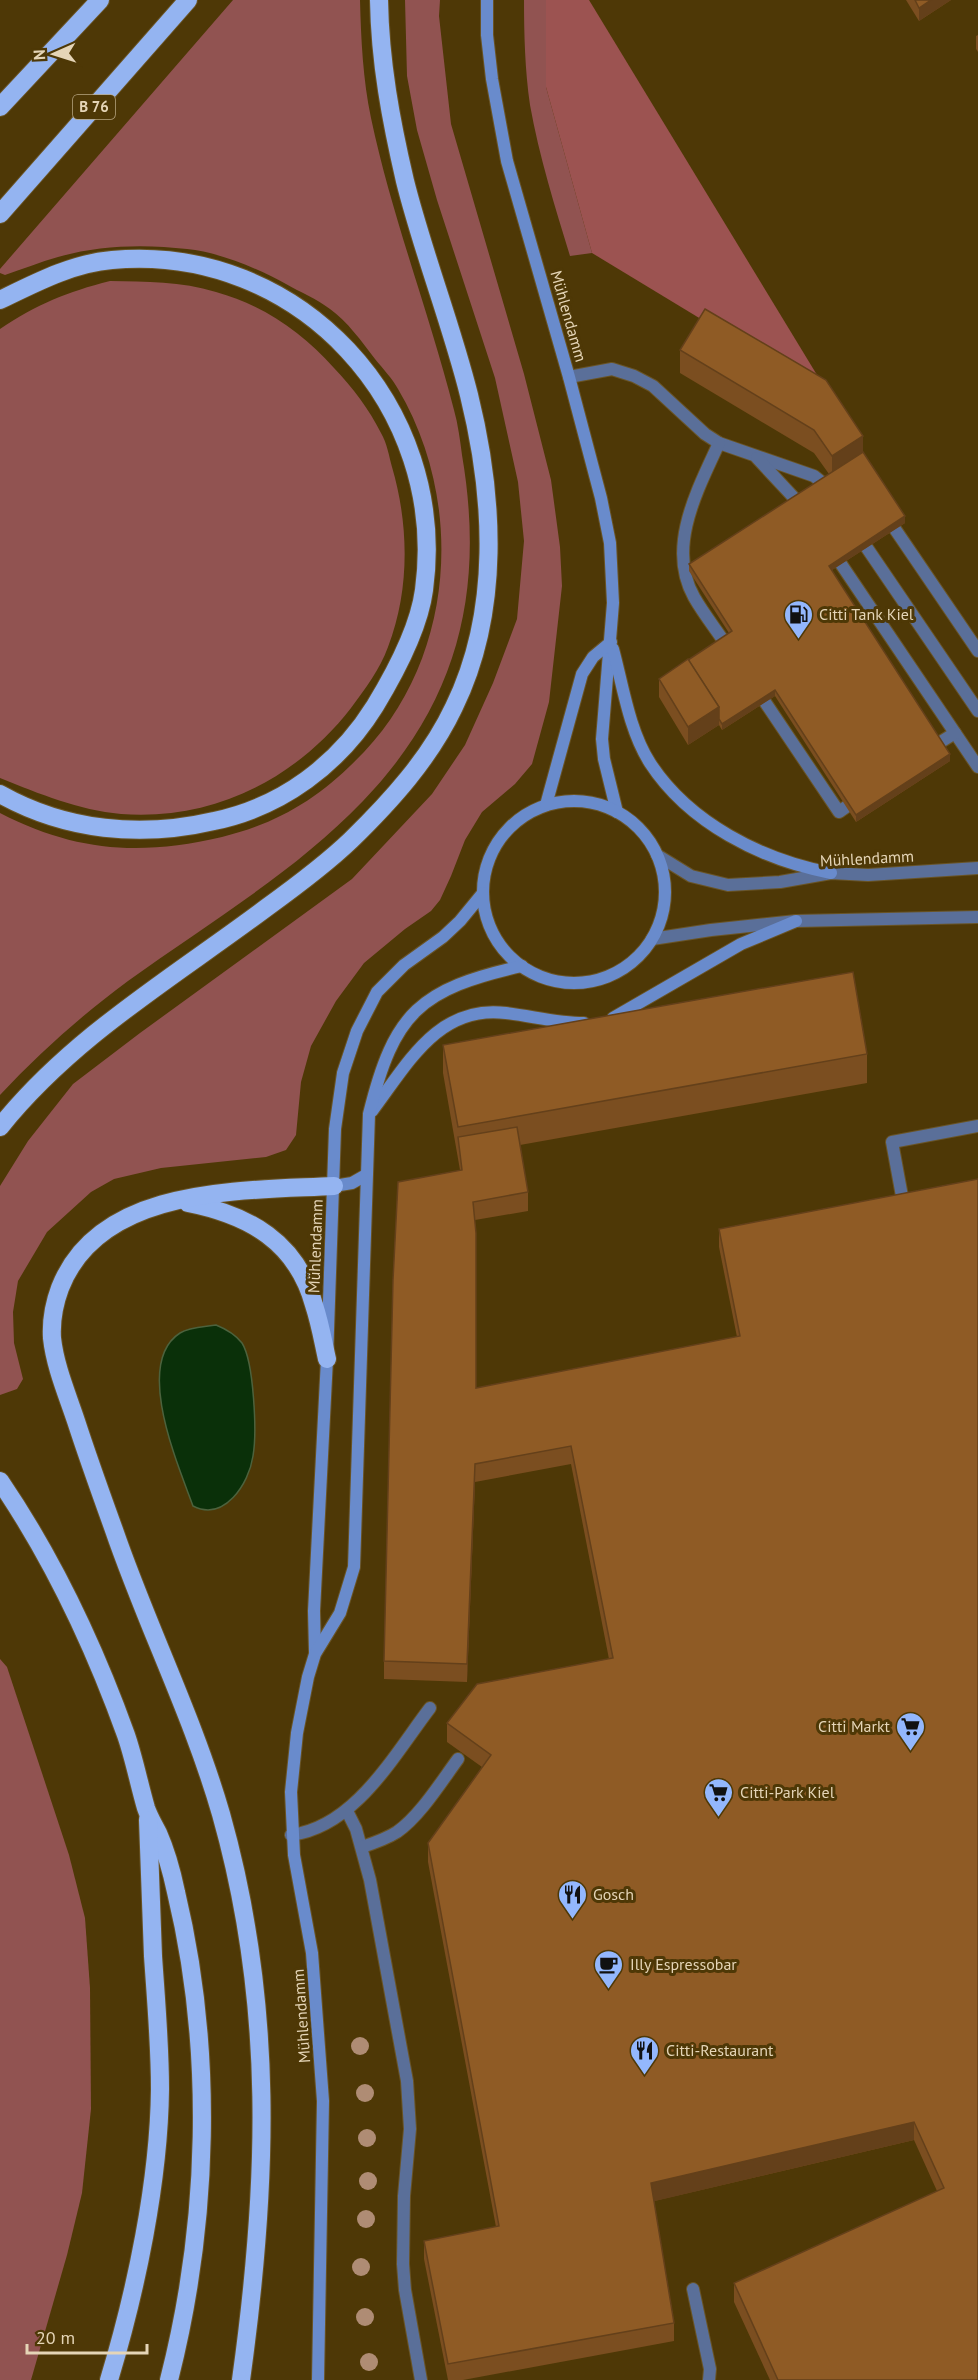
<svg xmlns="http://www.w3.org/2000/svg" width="978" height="2380" viewBox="0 0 978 2380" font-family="'PT Sans',sans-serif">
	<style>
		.green { fill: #915351 }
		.forest { fill: #9c5351 }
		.water { fill: #0a3009; stroke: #4c623d; stroke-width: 1.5 }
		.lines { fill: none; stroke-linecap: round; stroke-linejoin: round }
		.lane-casing { stroke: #695426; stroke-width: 14 }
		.secondary-casing { stroke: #695426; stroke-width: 14 }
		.highway-casing { stroke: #695426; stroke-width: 20 }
		.lane { stroke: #5a6f99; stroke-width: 12 }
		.secondary { stroke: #698bcc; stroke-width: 12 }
		.highway { stroke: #94b4f1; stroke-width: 18 }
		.tree { fill: #af8c74 }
		.wall { fill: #7b4e20 }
		.shaded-wall { fill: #64401a }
		.building { fill: #8f5b25; stroke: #64401a; stroke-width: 1.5 }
		.labels { text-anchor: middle; stroke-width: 6; stroke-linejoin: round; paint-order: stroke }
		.shield { fill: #4e3806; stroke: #b8a682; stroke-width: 1.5 }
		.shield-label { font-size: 15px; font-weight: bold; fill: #e5d5b7 }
		.street-label { font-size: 16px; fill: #e5d5b7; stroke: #4e3806 }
		.poi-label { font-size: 16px; fill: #e5d5b7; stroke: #4e3806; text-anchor: start }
	</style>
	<rect width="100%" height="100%" fill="#4e3806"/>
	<!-- green -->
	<g class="green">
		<path d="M233,0h127c1,39 3,80 11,118 21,99 58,194 83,292 4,14 6,30 8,45 23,135 -3,246 -99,346 -69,72 -155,122 -235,180 -46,34 -89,72 -128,114v-282c76,39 140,43 222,24 60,-15 100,-41 142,-85 91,-96 101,-250 34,-363 -6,-11 -15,-20 -23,-30 -13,-17 -28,-38 -45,-50 -13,-10 -30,-17 -44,-25 -27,-15 -67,-32 -99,-35 -42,-5 -88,-4 -129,8 -18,5 -35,12 -53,18l-5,-2v-4z"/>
		<polygon points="405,0 440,0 439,16 451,124 524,374 551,480 560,547 562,586 549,702 532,764 515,784 482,812 465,840 451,876 440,900 431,911 405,929 364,963 336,1001 311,1046 301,1082 296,1135 286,1150 266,1157 161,1168 114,1179 91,1192 47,1232 18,1281 13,1312 14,1343 23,1379 17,1389 0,1395 0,1186 28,1141 73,1084 140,1033 352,879 432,794 465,745 493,683 517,619 524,541 518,482 495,378 437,200 417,130 407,76"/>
		<path d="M524,0h22v87l46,166 -22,3c-15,-49 -31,-100 -40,-151 -5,-35 -6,-70 -6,-105z"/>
		<path d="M110,281c36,1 71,0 106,11 47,13 86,40 118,76 19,20 35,41 47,65 6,10 8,23 11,34 17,58 18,123 -4,180 -8,22 -23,42 -37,61 -55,71 -138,113 -230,106 -43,-4 -81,-20 -121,-36v-449c37,-25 67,-37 110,-48z"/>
		<polygon points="0,1659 7,1667 69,1855 85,1918 90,1988 91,2109 82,2193 67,2255 31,2380 0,2380"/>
	</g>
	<!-- forest -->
	<polygon class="forest" points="546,0 589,0 831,398 592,253 546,87"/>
	<!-- water -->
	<path class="water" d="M216,1325c10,4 19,9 26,18 12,19 15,90 11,113 -4,28 -29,66 -60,50 -14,-39 -60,-143 -13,-173 10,-6 24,-6 36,-8z"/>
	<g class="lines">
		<defs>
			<g id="lane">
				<polyline points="569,377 612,369 634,376 653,386 705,434 719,443 814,476 824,484"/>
				<path d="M719,443c-21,46 -53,104 -25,154 9,16 21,31 31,46"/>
				<polyline points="757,458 797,501"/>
				<polyline points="895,529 978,651"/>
				<polyline points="867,548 978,711"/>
				<polyline points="841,564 978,767"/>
				<polyline points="765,702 839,812 846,807"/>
				<polyline points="939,743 955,733"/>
				<polyline points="657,855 691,876 728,885 780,882 831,873 868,875 978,868"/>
				<polyline points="652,939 711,930 796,921 978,917"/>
				<polyline points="904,1207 892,1142 978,1126"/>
				<polyline points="347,1811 356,1829 370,1880 407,2081 410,2129 404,2196 403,2264 405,2290 421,2380"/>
				<path d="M291,1835c64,-8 103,-80 139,-127"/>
				<path d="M362,1847c12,-4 24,-8 35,-15 23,-16 44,-50 61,-73"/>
				<polyline points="693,2289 710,2369 709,2380"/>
			</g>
			<g id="secondary">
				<polyline points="487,0 487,35 492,79 507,161 569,377 601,498 610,543 613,603 602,739 604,759 617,812"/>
				<path d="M613,649c10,37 16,81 37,114 39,60 112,97 181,110"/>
				<circle cx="574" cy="892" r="91"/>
				<polyline points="546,805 582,674 593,657 611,642"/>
				<polyline points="613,1018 741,944 796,921"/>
				<path d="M372,1111c35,-46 66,-107 134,-98 26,3 51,10 78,10"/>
				<polyline points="334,1186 352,1183 366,1175"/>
				<polyline points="315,1652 314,1611 327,1359 335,1129 343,1073 357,1031 377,992 404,965 443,937 460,921 483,893"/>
				<path d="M318,2380l5,-279 -11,-148 -18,-98 -3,-63 6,-59 11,-56 7,-23 25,-41 14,-46 15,-453c25,-102 51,-125 153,-148"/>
			</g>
			<g id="highway">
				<polyline points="0,107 100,0"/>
				<polyline points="0,214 188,0"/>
				<path d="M0,300c35,-17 73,-37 112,-40 187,-17 337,147 312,330 -5,38 -29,83 -49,116 -36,58 -93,101 -161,115 -73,17 -148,10 -214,-27"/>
				<path d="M0,1127c73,-91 174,-150 266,-219 29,-21 59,-43 85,-68 40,-39 79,-82 103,-133 47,-96 40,-211 15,-312 -18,-72 -46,-142 -64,-214 -14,-60 -25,-119 -26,-181"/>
				<path d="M188,1203c61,12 109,39 126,102 6,18 9,36 13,54"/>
				<path d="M0,1481c53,78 94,165 126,254 8,23 13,49 20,73 3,9 8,17 12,25 8,18 14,40 18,59 38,158 33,331 -7,488"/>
				<path d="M109,2380c27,-89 50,-198 51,-291 0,-45 -4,-89 -7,-133 -2,-45 -3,-91 -5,-136"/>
				<path d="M241,2380c27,-194 34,-375 -20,-566 -28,-97 -74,-188 -107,-284 -13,-36 -26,-72 -38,-109 -9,-27 -21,-55 -24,-83 -1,-17 2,-34 8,-50 40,-103 183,-97 274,-102"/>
			</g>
		</defs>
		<!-- lane casing -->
		<use href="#lane" class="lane-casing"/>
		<!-- secondary casing -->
		<use href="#secondary" class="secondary-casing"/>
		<!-- highway casing -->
		<use href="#highway" class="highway-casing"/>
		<!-- lane -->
		<use href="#lane" class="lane"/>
		<!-- secondary -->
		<use href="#secondary" class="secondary"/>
		<!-- highway -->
		<use href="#highway" class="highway"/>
	</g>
	<!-- trees -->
	<g class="tree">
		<circle cx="360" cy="2046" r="9"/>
		<circle cx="365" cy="2093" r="9"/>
		<circle cx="367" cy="2138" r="9"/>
		<circle cx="368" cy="2181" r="9"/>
		<circle cx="366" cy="2219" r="9"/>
		<circle cx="361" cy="2267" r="9"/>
		<circle cx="365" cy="2317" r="9"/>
		<circle cx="369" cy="2362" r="9"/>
	</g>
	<!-- wall -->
	<g class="wall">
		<polygon points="906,0 951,0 919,21"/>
		<polygon points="978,35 978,52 976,49 976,36"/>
		<polygon points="680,350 863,452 905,523 832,570 950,761 856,822 775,696 722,730 719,725 688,745 659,697 659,679 729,633 689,571 689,564 829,474 814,453 680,373"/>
		<polygon points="443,1045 867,1054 867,1083 520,1145 528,1192 528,1211 475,1220 476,1388 737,1337 719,1247 719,1229 978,1179 978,2380 770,2380 734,2302 734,2283 937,2191 914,2140 654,2201 674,2323 674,2341 463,2380 448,2380 424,2259 424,2241 496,2227 428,1862 428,1843 482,1767 447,1742 447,1723 609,1659 571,1464 475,1482 467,1682 384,1679 384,1661 460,1170 443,1073"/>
	</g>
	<!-- shaded-wall -->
	<g class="shaded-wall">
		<polygon points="931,0 951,0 919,21 919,8"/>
		<polygon points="863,436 863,459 832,479 832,456"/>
		<polygon points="905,516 905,523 829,572 829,566"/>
		<polygon points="775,690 775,696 722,730 722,724"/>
		<polygon points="719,707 719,725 688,745 688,727"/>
		<polygon points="950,754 950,761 856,822 856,815"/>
		<polygon points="475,1464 475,1482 467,1682 467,1664"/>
		<polygon points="914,2122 914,2140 651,2202 651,2183"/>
	</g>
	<!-- building -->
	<g class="building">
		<polygon points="915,0 931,0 919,8"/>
		<polygon points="705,309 826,380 863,436 832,456 814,430 680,350"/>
		<polygon points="863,452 905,516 829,566 950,754 856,815 775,690 722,724 719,719 719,707 688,660 732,631 689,564"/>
		<polygon points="688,659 719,707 688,727 659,679"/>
		<polygon points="853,972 867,1054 458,1127 443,1045"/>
		<polygon points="517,1127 528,1192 473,1202 476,1233 476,1388 740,1336 719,1229 978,1179 978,2380 778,2380 734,2283 944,2188 914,2122 651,2183 674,2323 448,2364 424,2241 499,2226 428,1843 491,1755 447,1723 477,1684 613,1658 571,1446 475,1464 467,1664 384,1661 393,1280 398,1182 462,1170 458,1137"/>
	</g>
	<!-- icons -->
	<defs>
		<symbol id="fuel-pin" viewBox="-11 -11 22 30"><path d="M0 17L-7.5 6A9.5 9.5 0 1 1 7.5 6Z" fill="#93b7fd" stroke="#4e3806"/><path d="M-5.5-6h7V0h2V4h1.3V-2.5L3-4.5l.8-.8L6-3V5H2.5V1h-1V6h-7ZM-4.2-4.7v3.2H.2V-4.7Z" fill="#111"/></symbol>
		<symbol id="supermarket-pin" viewBox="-11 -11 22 30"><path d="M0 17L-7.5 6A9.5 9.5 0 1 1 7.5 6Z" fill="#93b7fd" stroke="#4e3806"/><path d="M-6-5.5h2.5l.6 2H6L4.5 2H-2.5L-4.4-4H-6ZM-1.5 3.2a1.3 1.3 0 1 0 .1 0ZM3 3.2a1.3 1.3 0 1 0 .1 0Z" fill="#111"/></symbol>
		<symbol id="restaurant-pin" viewBox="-11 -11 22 30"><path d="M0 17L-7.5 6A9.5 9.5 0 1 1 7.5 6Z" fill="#93b7fd" stroke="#4e3806"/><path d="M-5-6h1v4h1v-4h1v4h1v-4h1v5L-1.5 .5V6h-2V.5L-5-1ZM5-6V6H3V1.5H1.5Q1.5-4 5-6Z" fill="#111"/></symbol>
		<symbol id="cafe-pin" viewBox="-11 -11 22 30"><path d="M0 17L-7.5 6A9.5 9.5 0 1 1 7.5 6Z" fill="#93b7fd" stroke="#4e3806"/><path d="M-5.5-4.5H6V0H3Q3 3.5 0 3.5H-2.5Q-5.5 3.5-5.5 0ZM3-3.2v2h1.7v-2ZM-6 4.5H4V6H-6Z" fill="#111"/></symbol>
	</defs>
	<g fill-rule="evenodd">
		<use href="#fuel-pin" x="782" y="598" width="33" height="45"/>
		<use href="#supermarket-pin" x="894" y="1710" width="33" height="45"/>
		<use href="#supermarket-pin" x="702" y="1776" width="33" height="45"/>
		<use href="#restaurant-pin" x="556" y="1878" width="33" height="45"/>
		<use href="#cafe-pin" x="592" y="1948" width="33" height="45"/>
		<use href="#restaurant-pin" x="628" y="2034" width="33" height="45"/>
	</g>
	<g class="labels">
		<!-- shield labels -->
		<rect class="shield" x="73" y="95" width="42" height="24" rx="4.5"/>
		<g class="shield-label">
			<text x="94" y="112">B 76</text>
		</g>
		<!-- street labels -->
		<g class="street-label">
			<text transform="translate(569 316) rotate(74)" y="6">Mühlendamm</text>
			<text transform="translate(867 858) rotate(-3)" y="6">Mühlendamm</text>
			<text transform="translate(315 1246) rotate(-88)" y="6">Mühlendamm</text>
			<text transform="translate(301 2016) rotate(-94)" y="6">Mühlendamm</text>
		</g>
		<!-- poi labels -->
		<g class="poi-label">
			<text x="819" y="620">Citti Tank Kiel</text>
			<text x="890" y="1732" text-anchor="end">Citti Markt</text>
			<text x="740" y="1798">Citti-Park Kiel</text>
			<text x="593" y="1900">Gosch</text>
			<text x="630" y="1970">Illy Espressobar</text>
			<text x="666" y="2056">Citti-Restaurant</text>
		</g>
	</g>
	<!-- north arrow -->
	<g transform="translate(54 54) rotate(267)" stroke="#4e3806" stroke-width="4.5" paint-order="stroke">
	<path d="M0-4.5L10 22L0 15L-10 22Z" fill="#e5d5b7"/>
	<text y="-9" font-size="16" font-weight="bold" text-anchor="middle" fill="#e5d5b7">N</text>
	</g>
	<!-- scale -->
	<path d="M27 2344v9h120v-9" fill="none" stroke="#e5d5b7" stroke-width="3"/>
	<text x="36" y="2344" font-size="18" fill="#e5d5b7" stroke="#4e3806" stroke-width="4.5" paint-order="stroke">20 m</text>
</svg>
